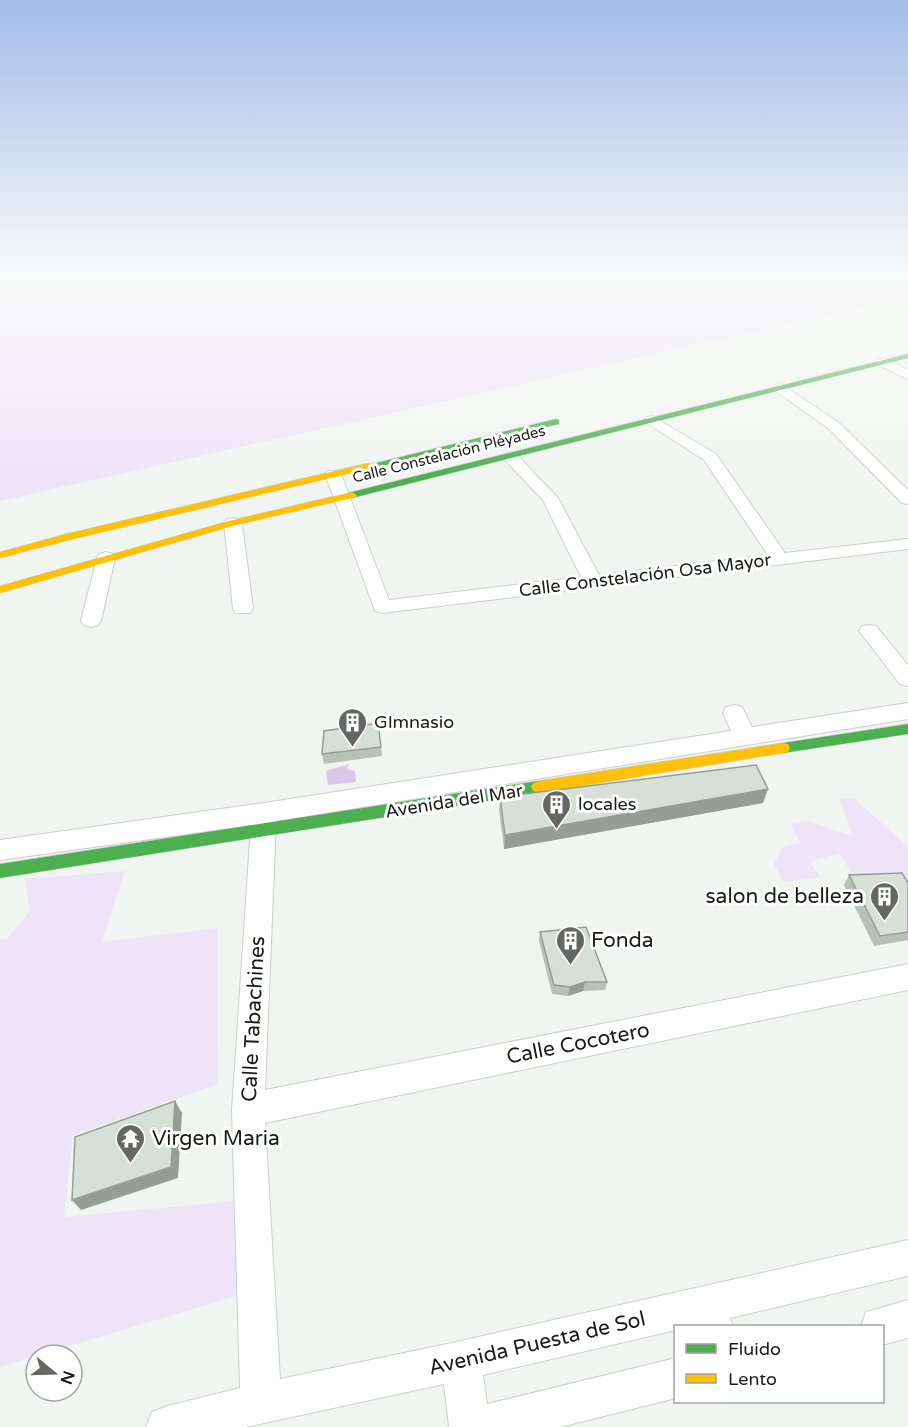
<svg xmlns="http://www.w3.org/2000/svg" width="908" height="1427" viewBox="0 0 908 1427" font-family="'Varela Round',sans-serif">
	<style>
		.green { fill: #eee4f7 }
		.water { fill: #dbc7eb }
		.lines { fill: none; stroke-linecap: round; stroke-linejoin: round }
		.street-casing { stroke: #cccfcc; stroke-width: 2 }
		.fast-casing { stroke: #cccfcc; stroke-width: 1 }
		.slow-casing { stroke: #cccfcc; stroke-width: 1 }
		.street { fill: #fdfefd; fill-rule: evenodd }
		.fast { fill: #4caf50; fill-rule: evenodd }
		.slow { fill: #ffc107; fill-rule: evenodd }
		.wall { fill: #b8c1b8 }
		.shaded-wall { fill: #969d96 }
		.building { fill: #d6e0d6; stroke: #969d96; stroke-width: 1.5 }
		.labels { text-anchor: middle; stroke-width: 6; stroke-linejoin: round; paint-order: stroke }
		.far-street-label { font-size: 15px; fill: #181a18; stroke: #fff }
		.street-label { font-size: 18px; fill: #181a18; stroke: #fff }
		.poi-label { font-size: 18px; fill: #181a18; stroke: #fff; text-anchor: start }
		.near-poi-label { font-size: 21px; fill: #181a18; stroke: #fff; text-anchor: start }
		.near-street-label { font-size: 21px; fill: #181a18; stroke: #fff }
	</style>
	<rect width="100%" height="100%" fill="#f1f5f1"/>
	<!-- green -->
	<g class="green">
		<polygon points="0,278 908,278 908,297 0,501"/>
		<polygon points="839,798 854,798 908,847 908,895 893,874 853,875 839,853 809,862 821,877 783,882 774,864 783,847 800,843 791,824 809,821 853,836"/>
		<polygon points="125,871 102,942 217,928 218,1084 73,1135 64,1217 247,1200 240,1295 0,1367 0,940 7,939 30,911 25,879"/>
	</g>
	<!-- water -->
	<polygon class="water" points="349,764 347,769 355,771 356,782 328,785 326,771"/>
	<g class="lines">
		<defs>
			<g id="street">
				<polygon points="883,358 908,370 908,379 878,365 876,362 878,359"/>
				<polygon points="781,384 839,423 908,490 908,504 902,503 829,429 776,391 774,388"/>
				<polygon points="652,416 716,454 785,553 908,539 908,549 382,613 375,611 325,474 327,471 339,471 341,474 389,600 581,577 543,500 502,457 510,452 516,454 558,498 599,575 768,555 704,460 647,423 645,420 647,417"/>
				<polygon points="233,518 239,519 242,523 253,609 250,613 236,613 233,609 224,523 227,519"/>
				<polygon points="106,552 113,554 115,558 101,621 98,625 91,627 84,625 81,621 97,558 99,554"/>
				<polygon points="869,625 876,626 908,665 908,686 900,684 859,631 862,626"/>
				<polygon points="908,703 908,719 276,821 265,1090 908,964 908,990 265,1123 280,1379 447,1344 908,1240 908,1276 730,1318 733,1326 676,1326 676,1330 483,1375 487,1404 676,1358 676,1398 560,1427 449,1427 444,1384 246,1427 146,1427 152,1412 167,1406 240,1388 232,1110 251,825 0,860 0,840 264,803 731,731 723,713 726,707 734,705 742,707 752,727"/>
				<polygon points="908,1300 908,1338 882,1345 882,1326 861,1326 866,1312"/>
			</g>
			<g id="fast">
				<polygon points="908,354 908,358 352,498 347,495 348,493"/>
				<polygon points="556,419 559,420 559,424 369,469 364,466"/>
				<polygon points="908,724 908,734 783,753 778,752 776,748 778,744 783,743"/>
				<polygon points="538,781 543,783 545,787 543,791 538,793 0,878 0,864"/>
			</g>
			<g id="slow">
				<polygon points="369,463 374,466 372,468 69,540 0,558 0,552 66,534"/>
				<polygon points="352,492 357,495 356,497 236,525 0,593 0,586 229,521"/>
				<polygon points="783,743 788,744 790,748 788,752 783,753 538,793 533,791 531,787 533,783 538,781"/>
			</g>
		</defs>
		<!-- street casing -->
		<use href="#street" class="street-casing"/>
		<!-- fast casing -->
		<use href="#fast" class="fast-casing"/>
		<!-- slow casing -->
		<use href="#slow" class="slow-casing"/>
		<!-- street -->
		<use href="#street" class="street"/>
		<!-- fast -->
		<use href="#fast" class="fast"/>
		<!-- slow -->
		<use href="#slow" class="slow"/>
	</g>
	<!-- wall -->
	<g class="wall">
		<polygon points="381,747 382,756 324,764 322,754"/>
		<polygon points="500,797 763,803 504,849 499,811"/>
		<polygon points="849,875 908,883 908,940 874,946 844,885"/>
		<polygon points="540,932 607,982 605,990 583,991 568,996 552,994 539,941"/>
	</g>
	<!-- shaded-wall -->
	<g class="shaded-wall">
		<polygon points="768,789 763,803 504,849 505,835"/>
		<polygon points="585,982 583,991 568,996 570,987"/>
		<polygon points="175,1101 182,1113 178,1178 81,1210 72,1200"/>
	</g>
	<!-- building -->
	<g class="building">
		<polygon points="378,723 381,747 322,754 324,731"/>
		<polygon points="756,765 768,789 505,835 500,797"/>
		<polygon points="902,873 908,883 908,932 880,936 849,875"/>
		<polygon points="586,927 607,982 585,982 570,987 554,985 540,932"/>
		<polygon points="175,1101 171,1167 72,1200 75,1137"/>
	</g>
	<!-- sky -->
	<linearGradient id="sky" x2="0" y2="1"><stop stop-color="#a3bce9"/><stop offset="0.58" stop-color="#f9faf9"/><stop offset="1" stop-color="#f9faf9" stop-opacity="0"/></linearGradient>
	<rect width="908" height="478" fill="url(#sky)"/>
	<!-- icons -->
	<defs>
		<symbol id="building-pin" viewBox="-11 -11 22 30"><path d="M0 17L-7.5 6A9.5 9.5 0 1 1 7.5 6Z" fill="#646764" stroke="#fff"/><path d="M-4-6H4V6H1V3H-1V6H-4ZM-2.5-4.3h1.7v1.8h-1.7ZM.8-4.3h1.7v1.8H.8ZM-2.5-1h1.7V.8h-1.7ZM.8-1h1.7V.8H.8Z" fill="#fff"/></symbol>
		<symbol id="temple-pin" viewBox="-11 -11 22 30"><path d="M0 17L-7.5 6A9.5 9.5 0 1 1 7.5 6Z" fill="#646764" stroke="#fff"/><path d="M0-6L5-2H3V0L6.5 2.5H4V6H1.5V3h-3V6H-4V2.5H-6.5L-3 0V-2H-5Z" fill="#fff"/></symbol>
	</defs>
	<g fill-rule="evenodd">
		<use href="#building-pin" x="336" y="706" width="33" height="45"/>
		<use href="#building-pin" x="540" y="788" width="33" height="45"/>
		<use href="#building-pin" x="868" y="880" width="33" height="45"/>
		<use href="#building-pin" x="554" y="924" width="33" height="45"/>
		<use href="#temple-pin" x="114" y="1122" width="33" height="45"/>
	</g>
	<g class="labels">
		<!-- far-street labels -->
		<g class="far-street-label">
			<text transform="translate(449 454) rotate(-14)" y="5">Calle Constelación Pléyades</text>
		</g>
		<!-- street labels -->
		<g class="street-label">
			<text transform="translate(645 575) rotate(-7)" y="6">Calle Constelación Osa Mayor</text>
			<text transform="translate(454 801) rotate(-9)" y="6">Avenida del Mar</text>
		</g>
		<!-- poi labels -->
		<g class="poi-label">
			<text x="374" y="728">GImnasio</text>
			<text x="578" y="810">locales</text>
		</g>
		<!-- near-poi labels -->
		<g class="near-poi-label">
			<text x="864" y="903" text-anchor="end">salon de belleza</text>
			<text x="591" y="947">Fonda</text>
			<text x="152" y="1145">Virgen Maria</text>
		</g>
		<!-- near-street labels -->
		<g class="near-street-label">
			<text transform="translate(253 1019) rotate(-87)" y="7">Calle Tabachines</text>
			<text transform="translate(578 1043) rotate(-11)" y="7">Calle Cocotero</text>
			<text transform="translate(537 1343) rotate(-13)" y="7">Avenida Puesta de Sol</text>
		</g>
	</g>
	<!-- legend -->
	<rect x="674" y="1325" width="210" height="78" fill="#ffffff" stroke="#a3a3a3" stroke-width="1.5"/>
	<rect x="686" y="1344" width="30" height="9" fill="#4caf50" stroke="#a3a3a3" stroke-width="1.5"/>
	<text x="728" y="1355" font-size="18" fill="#181a18">Fluido</text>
	<rect x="686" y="1374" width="30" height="9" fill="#ffc107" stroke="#a3a3a3" stroke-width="1.5"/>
	<text x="728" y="1385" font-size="18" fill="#181a18">Lento</text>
	<!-- north arrow -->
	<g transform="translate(54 1373) rotate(109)"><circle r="28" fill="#ffffff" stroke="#a3a3a3" stroke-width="1.5"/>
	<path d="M0-4.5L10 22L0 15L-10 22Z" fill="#646764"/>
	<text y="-9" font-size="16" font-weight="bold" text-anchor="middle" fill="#181a18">N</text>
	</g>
</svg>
